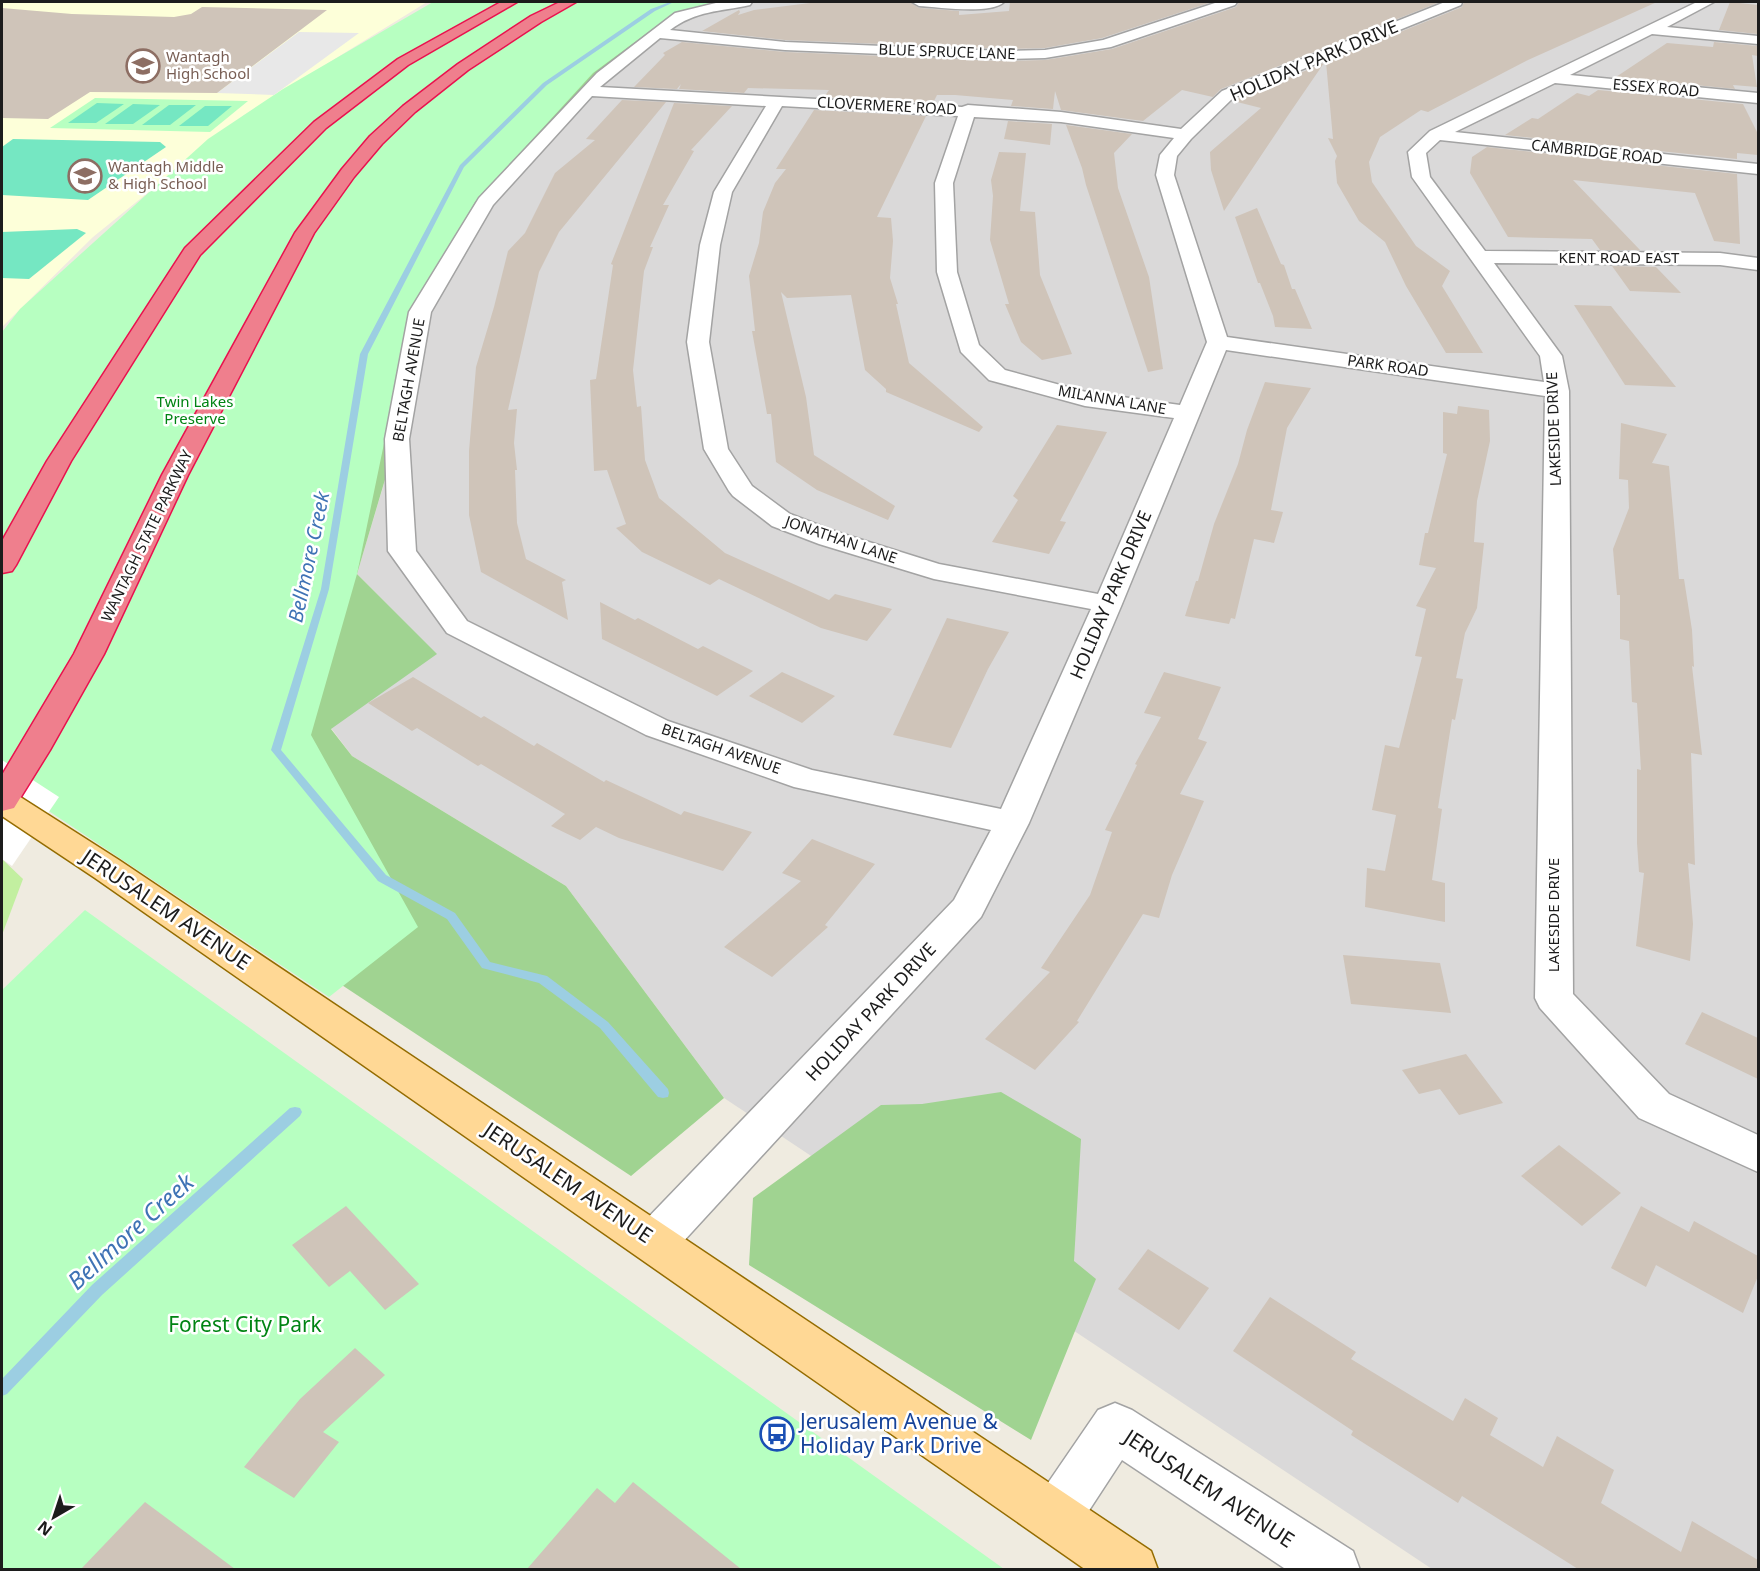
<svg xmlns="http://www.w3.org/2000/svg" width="1760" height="1571" viewBox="0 0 1760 1571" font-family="'Noto Sans',sans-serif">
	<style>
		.residential { fill: #dad9d9 }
		.education { fill: #fdffd9 }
		.grass { fill: #c2efa0 }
		.forest { fill: #a0d391 }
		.park { fill: #b7ffc1 }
		.pitch { fill: #75e7c2 }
		.parking { fill: #e8e8e8 }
		.pier { fill: #fff }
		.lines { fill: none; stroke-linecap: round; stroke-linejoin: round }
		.stream { fill: #9ccee2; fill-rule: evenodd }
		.building { fill: #cfc4b9 }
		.minor-casing { stroke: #a3a3a3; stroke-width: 3 }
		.major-casing { stroke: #946c00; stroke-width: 3 }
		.highway-casing { stroke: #e9124e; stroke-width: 3 }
		.minor { fill: #fff; fill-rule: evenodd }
		.major { fill: #ffd895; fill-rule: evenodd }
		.highway { fill: #ef7f8d; fill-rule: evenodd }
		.labels { text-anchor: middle; stroke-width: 5; stroke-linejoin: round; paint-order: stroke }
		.far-street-label { font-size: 15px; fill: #1c1c1c; stroke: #fff }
		.far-education-label { font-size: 15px; fill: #785e54; stroke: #fff; text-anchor: start }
		.far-park-label { font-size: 15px; fill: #008413; stroke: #fff }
		.street-label { font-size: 18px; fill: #1c1c1c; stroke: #fff }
		.water-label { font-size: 20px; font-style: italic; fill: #3f73b5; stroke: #fff }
		.near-street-label { font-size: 21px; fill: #1c1c1c; stroke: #fff }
		.near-park-label { font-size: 21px; fill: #008413; stroke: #fff }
		.near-transit-label { font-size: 21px; fill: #164399; stroke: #fff; text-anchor: start }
		.near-water-label { font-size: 24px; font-style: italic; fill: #3f73b5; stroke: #fff }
	</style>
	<rect width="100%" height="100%" fill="#efebe0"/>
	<!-- residential -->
	<polygon class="residential" points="745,2 1758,2 1758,1569 1432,1569 724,1098 566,886 352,756 331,728 436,654 357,574 397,440 420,312 485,202 602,76 657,33 709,7"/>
	<!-- education -->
	<polygon class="education" points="2,2 427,2 244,115 93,237 2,327"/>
	<!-- grass -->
	<polygon class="grass" points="2,859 23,879 2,935"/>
	<!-- forest -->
	<g class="forest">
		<polygon points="599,2 745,2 709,7 680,16 602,76 485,202 420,312 397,439 357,574 437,654 331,729 352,756 566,886 724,1098 631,1176 86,816"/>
		<polygon points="1001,1092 1081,1139 1074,1261 1096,1279 1031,1440 749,1265 753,1198 881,1105 922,1104"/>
	</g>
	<!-- park -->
	<g class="park">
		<polygon points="433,2 728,2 674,13 593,73 475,202 411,313 357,574 311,735 418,927 329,997 2,780 2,332 20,309 208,139 283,89"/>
		<polygon points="95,98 248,101 210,132 50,128"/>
		<polygon points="85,910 1004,1569 2,1570 2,990"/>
	</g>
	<!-- pitch -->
	<g class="pitch">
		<polygon points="97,103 124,104 96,123 68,123"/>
		<polygon points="133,104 160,105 133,124 105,124"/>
		<polygon points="169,105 196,105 170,125 142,125"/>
		<polygon points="205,106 232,106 208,126 179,126"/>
		<polygon points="13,139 160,142 166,147 88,200 2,195 2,147"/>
		<polygon points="77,229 86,233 29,279 2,278 2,232"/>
	</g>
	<!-- parking -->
	<polygon class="parking" points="299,32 359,33 274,95 217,93"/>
	<!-- pier -->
	<polygon class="pier" points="2,760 59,797 12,866 2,859"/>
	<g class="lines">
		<!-- stream -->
		<g class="stream">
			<polygon points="670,2 674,2 655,11 547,85 464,167 368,354 329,589 281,750 386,875 455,913 490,962 547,976 608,1022 668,1089 669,1093 668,1097 663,1098 658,1097 600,1028 539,983 482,968 447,919 378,881 271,750 321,589 360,354 460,165 543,83 651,9"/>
			<polygon points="295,1107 300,1108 302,1112 300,1116 102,1295 7,1394 2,1396 2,1379 92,1285 290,1108"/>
		</g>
	</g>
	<!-- building -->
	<g class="building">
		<polygon points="818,2 910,2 919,8 959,11 959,15 1009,11 1010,2 1212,2 1102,38 1045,48 1005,49 785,40 702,31 739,10 740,12 738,15 754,10"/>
		<polygon points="1239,2 1440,2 1221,89 1213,97 1182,90 1143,121 1061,110 1055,91 1053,109 1011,106 1013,100 955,95 937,95 933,103 824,97 829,90 748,88 744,93 679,89 681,84 677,89 634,87 665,55 663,53 682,42 785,52 1005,61 1045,60 1112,49 1236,7"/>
		<polygon points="1464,2 1657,2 1528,60 1428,112 1421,110 1380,137 1369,162 1372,182 1416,246 1450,271 1442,286 1483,353 1446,353 1406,286 1385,242 1359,221 1337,183 1335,161 1337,156 1328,138 1333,139 1326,62 1462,7"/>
		<polygon points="1730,2 1758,5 1758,34 1719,30"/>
		<polygon points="202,7 327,10 217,93 90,92 48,119 2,118 2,8 72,14 174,17 191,14"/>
		<polygon points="1714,42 1758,46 1758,56 1752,55 1757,87 1733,85 1735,89 1616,77 1667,43 1713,47"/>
		<polygon points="1324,63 1289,114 1224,211 1211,170 1210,152 1261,108 1233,101"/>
		<polygon points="1598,90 1743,104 1758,134 1758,155 1737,153 1737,159 1505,135 1532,118 1538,119 1577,93 1589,96"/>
		<polygon points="622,100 666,102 559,232 539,272 508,410 517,409 514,443 517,470 515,470 517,523 526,559 566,580 562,582 568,620 481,572 469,515 469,451 476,367 494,307 508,251 525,233 555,173 595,140 586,139"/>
		<polygon points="674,103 732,106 691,150 694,151 663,205 669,205 650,247 653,247 644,271 633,370 637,407 641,406 645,460 659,498 725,553 829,600 835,594 892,609 867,641 821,628 719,579 710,585 642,552 616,528 626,524 607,470 594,471 590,380 596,379 613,265 611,264"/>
		<polygon points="814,110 926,116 877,217 891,218 893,241 890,278 898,304 896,304 909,363 983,427 979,432 886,392 886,389 865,370 851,295 787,298 781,292 806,397 814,455 895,506 888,520 817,490 776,462 771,414 767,414 752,331 755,331 749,276 759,243 763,212 775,183 786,169 776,169"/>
		<polygon points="1008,121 1052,124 1050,145 1004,139"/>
		<polygon points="1066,125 1132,134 1114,153 1118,188 1149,277 1163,369 1148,372 1086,185 1082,168"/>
		<polygon points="1487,147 1737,174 1740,244 1714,241 1695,193 1573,180 1640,250 1600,250 1592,239 1508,237 1470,173 1472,157"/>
		<polygon points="999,152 1026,153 1020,211 1035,212 1040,275 1072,354 1042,360 1021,342 1005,304 1009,304 990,240 993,196 991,180"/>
		<polygon points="1257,208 1281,264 1284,265 1292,289 1295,289 1312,329 1275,327 1273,316 1260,283 1258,283 1235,217"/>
		<polygon points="1612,266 1656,267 1681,293 1630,291"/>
		<polygon points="1574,305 1611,306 1676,387 1625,385"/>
		<polygon points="1265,382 1311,388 1287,428 1271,510 1283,512 1274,543 1254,539 1235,619 1231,618 1229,624 1185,616 1196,581 1198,581 1214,524 1238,464 1247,430"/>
		<polygon points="1458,406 1489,410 1490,441 1477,501 1474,542 1484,543 1477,608 1465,633 1456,678 1463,679 1455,720 1452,719 1438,808 1442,809 1432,880 1445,883 1445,922 1365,907 1367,868 1385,871 1396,815 1372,810 1385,745 1399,748 1422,657 1415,656 1426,609 1416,606 1436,568 1419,565 1425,533 1428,533 1447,454 1443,453 1443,412 1457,414"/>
		<polygon points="1621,423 1667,434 1652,463 1669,466 1679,579 1684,579 1692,630 1694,667 1692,666 1702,755 1691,753 1695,865 1688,863 1693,924 1690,961 1636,946 1644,873 1639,872 1637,843 1637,769 1641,770 1637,703 1632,702 1629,641 1620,639 1620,595 1617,595 1613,549 1629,508 1628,480 1619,479"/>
		<polygon points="1057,425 1107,432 1060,521 1066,522 1049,554 992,542 1018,500 1013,496"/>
		<polygon points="600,602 635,620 638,618 698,649 703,646 753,671 717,696 602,639"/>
		<polygon points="947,618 1009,632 988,669 951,748 893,735"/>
		<polygon points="782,672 835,696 802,723 749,696"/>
		<polygon points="1164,672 1221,687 1198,739 1207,742 1180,794 1204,801 1172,875 1159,918 1143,914 1077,1021 1079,1022 1035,1070 985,1039 1050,972 1041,968 1090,895 1112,832 1105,830 1137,765 1135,764 1161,717 1144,713"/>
		<polygon points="413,677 481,718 484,716 534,746 537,743 604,782 606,780 681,815 684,811 752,832 723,871 619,838 596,827 580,840 551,826 565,814 481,764 478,766 417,728 412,731 368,703"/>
		<polygon points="812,839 875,864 825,925 828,927 772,977 724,947 801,881 782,873"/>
		<polygon points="1343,955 1440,963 1451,1013 1351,1004"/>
		<polygon points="1702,1012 1758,1038 1758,1079 1685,1044"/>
		<polygon points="1466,1054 1503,1103 1459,1115 1440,1089 1419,1094 1402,1070"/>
		<polygon points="1559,1145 1621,1193 1582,1226 1521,1176"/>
		<polygon points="346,1206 419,1284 385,1310 350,1271 329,1287 292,1245"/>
		<polygon points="1641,1206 1689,1232 1694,1221 1758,1256 1758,1276 1743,1313 1656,1265 1646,1287 1611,1268"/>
		<polygon points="1148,1249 1209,1288 1179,1330 1118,1289"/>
		<polygon points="1270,1297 1356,1352 1351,1359 1453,1421 1465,1398 1498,1418 1490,1435 1543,1467 1557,1436 1614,1470 1601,1503 1681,1552 1692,1521 1758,1560 1758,1569 1578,1569 1462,1496 1458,1503 1351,1435 1353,1431 1233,1351"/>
		<polygon points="355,1348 385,1375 323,1432 339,1442 294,1498 244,1467 300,1399"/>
		<polygon points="633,1482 741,1569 527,1569 597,1488 615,1503"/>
		<polygon points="145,1502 235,1569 81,1569"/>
	</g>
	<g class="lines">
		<defs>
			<g id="minor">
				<path d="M720,2h32l-2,3c-31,7 -53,5 -80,25l115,12 220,9 40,-1 58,-10 115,-38h19l-2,3 -124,42 -66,11 -40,1 -220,-9 -125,-12 -60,49 362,20 6,-2 93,7 120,17 41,-38 223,-89h17l-1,3 -227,92 -43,42 -14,17 -3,19 53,162 317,45 -4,-26 -128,-179 -4,-25 22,-21 267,-129h17l-47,25 91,9v8l-106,-10 -82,41 188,18v10l-203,-20 -100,49 303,32v10l-318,-34 -14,13 4,24 55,74 235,2 38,5v12l-38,-5 -226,-2 68,93 7,35 4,603 96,100 89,41v37l-119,-54 -99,-110 -5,-10 10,-602 -319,-46 -104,254 -93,219 -48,94 -311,339 -16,6 -16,-6 -6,-14 6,-14 316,-328 37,-70 -197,-43 -148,-52 -199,-102 -59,-82 -3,-112 24,-127 70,-114 118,-125 78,-60zM592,96l174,10 -52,86 -14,53 -13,97 17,107 25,42 4,5 39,30 47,18 115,35 157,30 -90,200 -189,-39 -144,-49 -201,-100 -51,-70 -7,-112 22,-127 62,-107zM782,106l176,10 -23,67 2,89 24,80 28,28 96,26 89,12 -76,176 -159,-30 -102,-32 -47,-18 -38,-28 -24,-37 -19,-107 11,-97 12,-53zM974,117l87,5 113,16 -14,17 -4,20 51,167 -27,63 -94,-13 -81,-22 -26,-25 -22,-73 -4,-89z"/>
				<path d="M912,2h92c-13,13 -66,5 -85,4z"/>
				<polygon points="1115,1403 1132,1410 1353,1551 1360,1570 1287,1570 1122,1460 1073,1535 1055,1543 1037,1535 1029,1517 1037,1499 1098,1410"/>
			</g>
			<polygon id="major" points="2,790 14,793 119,860 1151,1551 1158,1570 1086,1570 95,878 2,816"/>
			<g id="highway">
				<polygon points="501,2 517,2 408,65 326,128 200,255 71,461 16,565 12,571 2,573 2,541 47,461 185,248 314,122 398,59"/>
				<polygon points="560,2 576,2 541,22 468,70 415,112 382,144 354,177 314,233 188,475 104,654 50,750 14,808 2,811 2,775 74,654 162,475 295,233 342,169 370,136 403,106 458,64 531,16"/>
			</g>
		</defs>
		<!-- minor casing -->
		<use href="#minor" class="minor-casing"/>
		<!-- major casing -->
		<use href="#major" class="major-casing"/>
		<!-- highway casing -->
		<use href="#highway" class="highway-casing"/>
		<!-- minor -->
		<use href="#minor" class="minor"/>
		<!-- major -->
		<use href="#major" class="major"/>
		<!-- highway -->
		<use href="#highway" class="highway"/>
	</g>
	<!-- icons -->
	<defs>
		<symbol id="school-ring" viewBox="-11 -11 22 22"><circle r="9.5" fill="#fff" stroke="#8d6e63" stroke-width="1.5"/><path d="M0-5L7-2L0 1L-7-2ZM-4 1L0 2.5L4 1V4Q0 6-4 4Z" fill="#8d6e63"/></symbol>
		<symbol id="bus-ring" viewBox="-11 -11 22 22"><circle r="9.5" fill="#fff" stroke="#1a4fb4" stroke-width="1.5"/><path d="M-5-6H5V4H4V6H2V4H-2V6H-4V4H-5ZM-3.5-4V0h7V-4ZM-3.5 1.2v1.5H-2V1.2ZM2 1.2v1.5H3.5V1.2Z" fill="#1a4fb4"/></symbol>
	</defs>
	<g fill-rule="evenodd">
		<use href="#school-ring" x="124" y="47" width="38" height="38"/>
		<use href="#school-ring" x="66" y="157" width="38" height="38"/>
		<use href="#bus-ring" x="758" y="1415" width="38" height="38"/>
	</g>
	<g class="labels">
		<!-- far-street labels -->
		<g class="far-street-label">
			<text transform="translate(947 52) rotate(2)" y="5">BLUE SPRUCE LANE</text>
			<text transform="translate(1656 88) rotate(5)" y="5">ESSEX ROAD</text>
			<text transform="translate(887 106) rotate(3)" y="5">CLOVERMERE ROAD</text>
			<text transform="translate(1597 152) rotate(6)" y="5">CAMBRIDGE ROAD</text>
			<text x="1619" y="263">KENT ROAD EAST</text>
			<text transform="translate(1388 366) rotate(8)" y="5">PARK ROAD</text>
			<text transform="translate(409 380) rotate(-80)" y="5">BELTAGH AVENUE</text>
			<text transform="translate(1112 400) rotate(10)" y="5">MILANNA LANE</text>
			<text transform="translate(1554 429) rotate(-92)" y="5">LAKESIDE DRIVE</text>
			<text transform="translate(147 536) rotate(-64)" y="5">WANTAGH STATE PARKWAY</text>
			<text transform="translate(841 540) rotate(19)" y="5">JONATHAN LANE</text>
			<text transform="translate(721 749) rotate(19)" y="5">BELTAGH AVENUE</text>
			<text transform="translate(1554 915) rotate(-90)" y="5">LAKESIDE DRIVE</text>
		</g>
		<!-- far-education labels -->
		<g class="far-education-label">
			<text x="166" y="62">Wantagh<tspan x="166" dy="17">High School</tspan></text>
			<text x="108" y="172">Wantagh Middle<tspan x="108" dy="17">&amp; High School</tspan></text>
		</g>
		<!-- far-park labels -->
		<g class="far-park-label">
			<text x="195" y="407">Twin Lakes<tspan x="195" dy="17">Preserve</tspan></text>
		</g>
		<!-- street labels -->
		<g class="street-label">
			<text transform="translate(1314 61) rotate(-23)" y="6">HOLIDAY PARK DRIVE</text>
			<text transform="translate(1111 595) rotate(-67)" y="6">HOLIDAY PARK DRIVE</text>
			<text transform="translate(871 1012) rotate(-47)" y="6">HOLIDAY PARK DRIVE</text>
		</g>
		<!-- water labels -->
		<g class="water-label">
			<text transform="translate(309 557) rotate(-78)" y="7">Bellmore Creek</text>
		</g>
		<!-- near-street labels -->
		<g class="near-street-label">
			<text transform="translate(166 910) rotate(34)" y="7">JERUSALEM AVENUE</text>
			<text transform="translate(568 1183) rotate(34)" y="7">JERUSALEM AVENUE</text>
			<text transform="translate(1209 1489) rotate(33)" y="7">JERUSALEM AVENUE</text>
		</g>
		<!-- near-park labels -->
		<g class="near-park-label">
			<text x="245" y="1332">Forest City Park</text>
		</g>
		<!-- near-transit labels -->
		<g class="near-transit-label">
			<text x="800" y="1429">Jerusalem Avenue &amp;<tspan x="800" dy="24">Holiday Park Drive</tspan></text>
		</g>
		<!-- near-water labels -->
		<g class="near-water-label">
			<text transform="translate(131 1232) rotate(-42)" y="8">Bellmore Creek</text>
		</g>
	</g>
	<!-- border -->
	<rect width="1760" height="1571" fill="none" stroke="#1c1c1c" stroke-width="6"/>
	<!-- north arrow -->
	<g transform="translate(54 1517) rotate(219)" stroke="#ffffff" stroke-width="4.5" paint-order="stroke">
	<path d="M0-4.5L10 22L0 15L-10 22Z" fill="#1c1c1c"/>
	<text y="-9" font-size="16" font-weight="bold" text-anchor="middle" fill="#1c1c1c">N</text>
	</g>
</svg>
